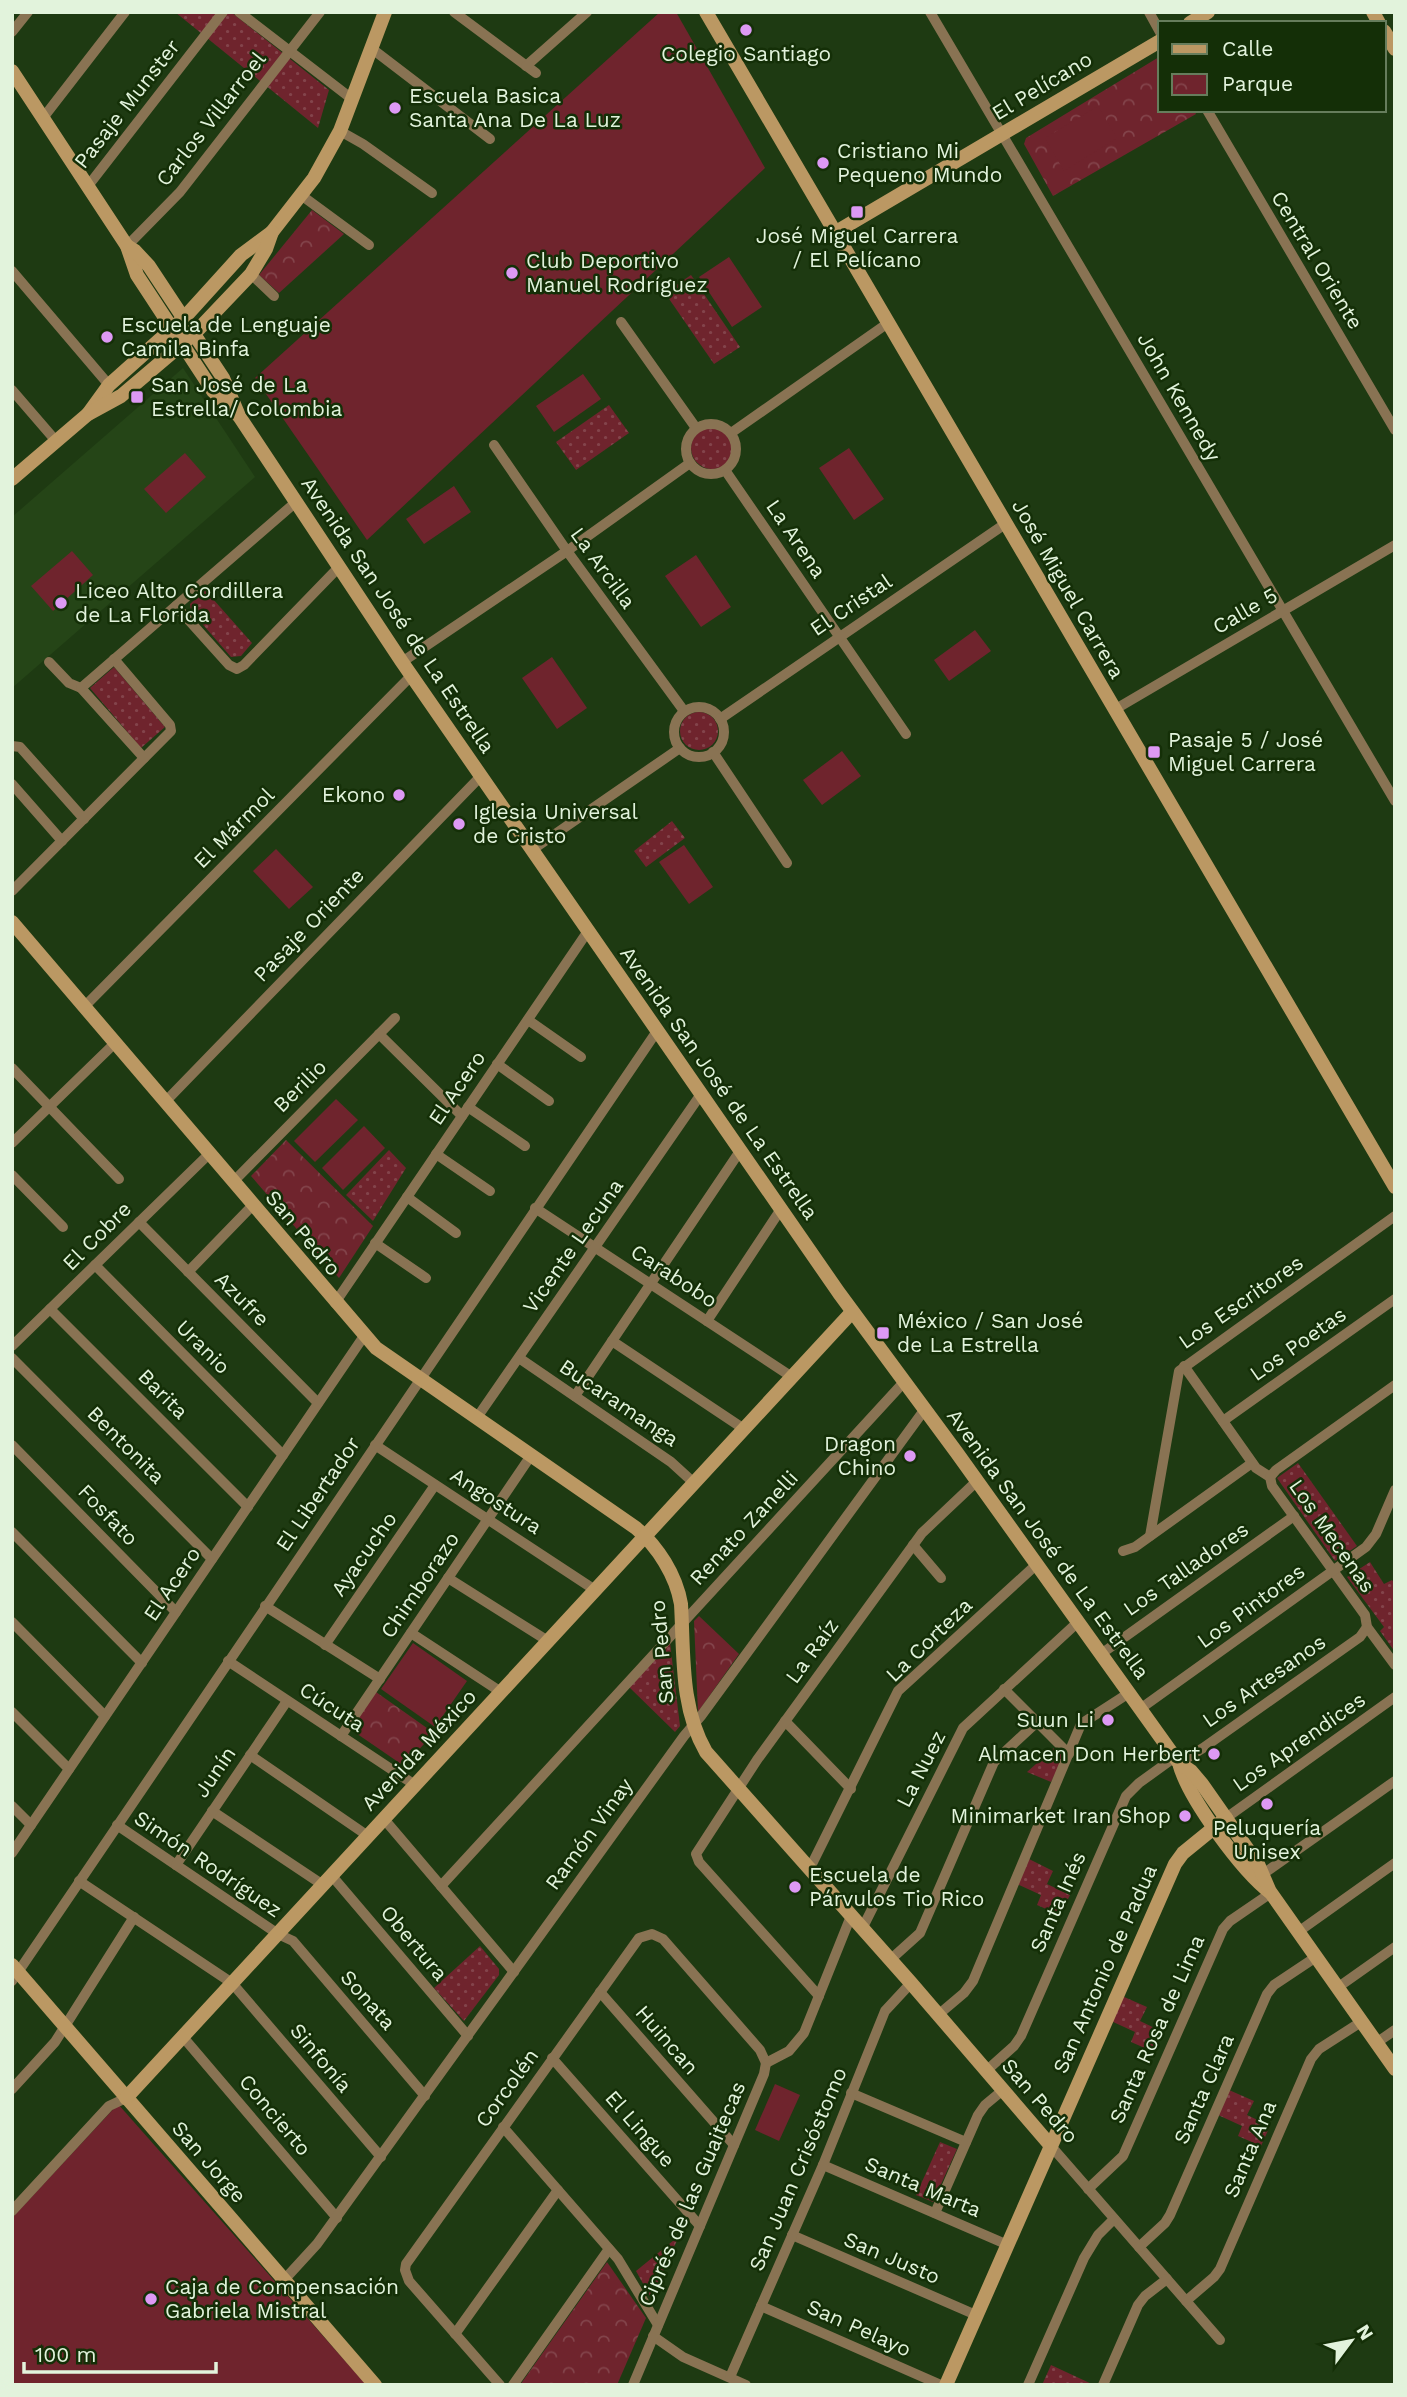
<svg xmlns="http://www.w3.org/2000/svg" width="1407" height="2397" viewBox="0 0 1407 2397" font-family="'Work Sans',sans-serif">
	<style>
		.built { fill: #254517 }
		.grass { fill: url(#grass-dots) }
		.park { fill: url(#park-crowns) }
		.pitch { fill: #6f242d }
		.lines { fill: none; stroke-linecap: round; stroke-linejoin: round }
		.street { stroke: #897353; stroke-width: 10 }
		.secondary { stroke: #bb9863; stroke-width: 14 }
		.poi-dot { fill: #dd99f4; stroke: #142f07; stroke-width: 2.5 }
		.labels { text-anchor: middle; stroke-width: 5; stroke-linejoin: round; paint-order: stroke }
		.poi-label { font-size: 21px; fill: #e2f3dc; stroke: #142f07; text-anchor: start }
		.street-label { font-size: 21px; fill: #e2f3dc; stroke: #142f07 }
	</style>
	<defs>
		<pattern id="grass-dots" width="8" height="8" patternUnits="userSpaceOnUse" patternTransform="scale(1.75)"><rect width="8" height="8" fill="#6f242d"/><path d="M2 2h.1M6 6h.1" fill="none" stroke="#83444b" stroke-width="1.8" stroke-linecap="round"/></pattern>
		<pattern id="park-crowns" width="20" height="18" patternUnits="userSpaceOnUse" patternTransform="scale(1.75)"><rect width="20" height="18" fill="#6f242d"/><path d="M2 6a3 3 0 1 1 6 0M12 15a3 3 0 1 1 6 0" fill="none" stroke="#83444b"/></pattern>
	</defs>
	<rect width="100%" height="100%" fill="#1e3a12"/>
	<!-- built -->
	<polygon class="built" points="183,368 255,477 12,688 12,517"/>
	<!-- grass -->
	<g class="grass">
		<polygon points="175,12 231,12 329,90 318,128"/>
		<polygon points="691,275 740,347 714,364 665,293"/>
		<polygon points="609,405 629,433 576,470 556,442"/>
		<circle cx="712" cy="448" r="21"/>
		<polygon points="205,590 252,643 241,656 231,657 191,611 190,604"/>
		<polygon points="114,667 165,727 141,748 90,688"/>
		<circle cx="699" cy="731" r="19"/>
		<polygon points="672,821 685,838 646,867 634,851"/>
		<polygon points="389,1150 406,1168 373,1221 346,1195"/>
		<polygon points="1298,1463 1357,1546 1335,1561 1277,1478"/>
		<polygon points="1370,1562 1384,1584 1392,1580 1395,1584 1395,1652 1380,1631 1384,1627 1347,1577"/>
		<polygon points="670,1643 680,1726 675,1732 629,1687"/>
		<polygon points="1054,1748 1064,1757 1051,1782 1027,1772"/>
		<polygon points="1029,1859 1053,1871 1047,1884 1070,1895 1060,1915 1037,1905 1041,1895 1017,1884"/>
		<polygon points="480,1946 499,1969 499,1975 464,2021 434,1988"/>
		<polygon points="1122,1996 1147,2007 1140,2021 1163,2032 1154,2052 1131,2042 1135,2032 1111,2021"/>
		<polygon points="1229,2090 1254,2101 1247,2115 1270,2126 1261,2146 1238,2136 1242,2126 1218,2115"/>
		<polygon points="940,2142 957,2149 933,2202 916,2195"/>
		<polygon points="679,2236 651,2298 636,2271"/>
		<polygon points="1051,2365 1094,2385 1042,2385"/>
	</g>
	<!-- park -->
	<g class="park">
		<polygon points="1159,57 1160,110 1194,110 1196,114 1053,196 1024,144 1026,138"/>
		<polygon points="312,210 344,234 279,293 259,275"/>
		<polygon points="286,1140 373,1226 339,1278 251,1176"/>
		<polygon points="699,1616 739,1654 698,1712 694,1621"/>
		<polygon points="376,1692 434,1733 404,1766 350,1729"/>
		<polygon points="607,2262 646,2318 617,2385 520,2385"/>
	</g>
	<!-- pitch -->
	<g class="pitch">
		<polygon points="660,12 676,12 765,168 367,540 255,378"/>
		<polygon points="1098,106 1117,138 1064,171 1045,138"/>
		<polygon points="729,257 762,307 732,327 699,277"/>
		<polygon points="583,374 601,399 554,432 536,406"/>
		<polygon points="849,448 884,499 854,520 819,468"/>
		<polygon points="185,453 206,477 166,513 144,489"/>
		<polygon points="454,486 471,512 424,544 406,519"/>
		<polygon points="72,551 93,575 53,611 31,586"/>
		<polygon points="696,555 731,607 701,627 665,576"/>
		<polygon points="975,630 991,651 949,681 934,660"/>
		<polygon points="552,657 587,708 557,729 522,678"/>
		<polygon points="842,751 861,776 822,805 803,780"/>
		<polygon points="684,845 713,887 689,904 659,862"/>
		<polygon points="276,849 313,887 289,909 253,871"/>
		<polygon points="336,1099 358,1120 315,1162 294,1141"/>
		<polygon points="364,1126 385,1148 343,1190 322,1168"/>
		<polygon points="413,1643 467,1681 435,1727 381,1689"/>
		<polygon points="775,2084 800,2095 779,2141 755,2130"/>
		<polygon points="118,2104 362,2380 366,2385 12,2385 12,2218"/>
	</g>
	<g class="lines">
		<!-- street -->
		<g class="street">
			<polyline points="239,12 352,99"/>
			<polyline points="454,12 536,73"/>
			<polyline points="930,12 1395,801"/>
			<polyline points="1149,12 1160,32"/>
			<polyline points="12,32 28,12"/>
			<polyline points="371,48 490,139"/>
			<polyline points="526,66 587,12"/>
			<polyline points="1207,110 1395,430"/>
			<polyline points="43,118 125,12"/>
			<polyline points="340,131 363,144 432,193"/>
			<polyline points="88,186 223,12"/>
			<polyline points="301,195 369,245"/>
			<polyline points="127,246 180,192 320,12"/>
			<polyline points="12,271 109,385"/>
			<polyline points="251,274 274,296"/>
			<polyline points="621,322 696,428"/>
			<polyline points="12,390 56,441"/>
			<circle cx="711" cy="449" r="25"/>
			<polyline points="731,433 888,323"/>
			<polyline points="494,445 567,551 684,711"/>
			<polyline points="725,470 906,734"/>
			<polyline points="176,606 229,665 237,669 244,665 339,567"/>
			<polyline points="49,662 69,683 81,688 144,758"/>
			<polyline points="402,662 567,551 690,463"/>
			<polyline points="81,688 296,502"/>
			<circle cx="699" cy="732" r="25"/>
			<polyline points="1114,710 1395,545"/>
			<polyline points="720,719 1005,524"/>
			<polyline points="12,746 20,747 84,819"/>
			<polyline points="713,752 787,863"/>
			<polyline points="12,784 62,841"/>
			<polyline points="532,850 680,748"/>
			<polyline points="12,891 171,731 170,725 114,659"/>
			<polyline points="84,1007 411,676"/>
			<polyline points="528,1020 581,1057"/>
			<polyline points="379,1034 462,1116"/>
			<polyline points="497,1064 549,1101"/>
			<polyline points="12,1068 119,1179"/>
			<polyline points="165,1102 481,776"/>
			<polyline points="468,1107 525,1146"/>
			<polyline points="12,1143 115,1043"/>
			<polyline points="436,1154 490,1191"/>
			<polyline points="12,1175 63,1227"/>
			<polyline points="233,1182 395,1018"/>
			<polyline points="407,1197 456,1233"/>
			<polyline points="535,1208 792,1377"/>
			<polyline points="139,1222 318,1403"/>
			<polyline points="375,1243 426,1278"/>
			<polyline points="95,1265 283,1455"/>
			<polyline points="188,1272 253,1205"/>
			<polyline points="335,1303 588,931"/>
			<polyline points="50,1309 248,1507"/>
			<polyline points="707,1321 781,1209"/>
			<polyline points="612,1341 744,1429"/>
			<polyline points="12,1346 209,1154"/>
			<polyline points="12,1358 212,1559"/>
			<polyline points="519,1358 671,1462 694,1483"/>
			<polyline points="1184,1366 1256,1468 1270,1477 1272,1486 1365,1615 1367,1627 1395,1665"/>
			<polyline points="575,1396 740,1151"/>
			<polyline points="476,1419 701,1094"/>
			<polyline points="1223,1421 1395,1299"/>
			<polyline points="12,1445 176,1612"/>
			<polyline points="375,1445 595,1590"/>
			<polyline points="1270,1477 1276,1470 1395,1385"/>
			<polyline points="12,1532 142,1663"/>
			<polyline points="1150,1536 1179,1371 1395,1216"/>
			<polyline points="913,1545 941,1578"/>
			<polyline points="1123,1551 1135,1547 1252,1463"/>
			<polyline points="448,1578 548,1641"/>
			<polyline points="265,1606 380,1679"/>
			<polyline points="12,1622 105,1716"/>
			<polyline points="411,1633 501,1692"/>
			<polyline points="325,1645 435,1485"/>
			<polyline points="1101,1654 1294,1516"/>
			<polyline points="228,1661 415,1785"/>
			<polyline points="1004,1689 1069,1754"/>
			<polyline points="1140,1709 1366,1547 1376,1534 1395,1490"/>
			<polyline points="12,1712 69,1769"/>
			<polyline points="785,1721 851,1789"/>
			<polyline points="341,1736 530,1457"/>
			<polyline points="250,1755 368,1836"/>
			<polyline points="1179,1763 1203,1748 1360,1637 1367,1627"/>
			<polyline points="12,1806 31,1825"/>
			<polyline points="212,1811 323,1885"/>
			<polyline points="1226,1818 1395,1697"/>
			<polyline points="384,1819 514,1972"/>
			<polyline points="117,1825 278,1934 293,1941 425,2096"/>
			<polyline points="12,1853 364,1336"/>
			<polyline points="176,1865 287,1701"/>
			<polyline points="809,1870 898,1691 1037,1564"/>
			<polyline points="1263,1874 1395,1781"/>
			<polyline points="332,1876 468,2036"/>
			<polyline points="79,1881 232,1983 381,2157"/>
			<polyline points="441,1886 904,1382"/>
			<polyline points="862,1929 963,1728 1078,1622"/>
			<polyline points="1298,1932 1395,1863"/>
			<polyline points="890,1960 920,1933 994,1762 1037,1722"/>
			<polyline points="12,1981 657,1031"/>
			<polyline points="1337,1988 1395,1947"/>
			<polyline points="600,1992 734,2145"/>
			<polyline points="819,1996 699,1862 696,1854 757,1760 922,1533 977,1481"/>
			<polyline points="938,2015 964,1993 973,1981 1081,1724 1129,1693"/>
			<polyline points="183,2037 337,2218"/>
			<polyline points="1376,2043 1395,2030"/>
			<polyline points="552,2058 700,2226"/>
			<polyline points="766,2063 789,2051 804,2033 851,1916"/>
			<polyline points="986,2071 1014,2046 1021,2036 1126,1796 1139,1783 1175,1757"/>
			<polyline points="12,2089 55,2042 134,1917"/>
			<polyline points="851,2093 966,2142"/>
			<polyline points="503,2127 618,2259 658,2325"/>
			<polyline points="1051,2146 1220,2340"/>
			<polyline points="823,2165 1008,2245"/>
			<polyline points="1088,2189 1123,2156 1223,1929 1230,1921 1271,1893"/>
			<polyline points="12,2211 109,2106 126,2098"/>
			<polyline points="935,2213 978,2115 985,2105 1003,2090"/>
			<polyline points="792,2235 976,2315"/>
			<polyline points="1139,2247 1165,2223 1170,2215 1267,1994 1274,1985 1316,1957"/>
			<polyline points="284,2280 317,2244 684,1736 701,1716 925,1409"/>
			<polyline points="1186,2301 1214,2277 1220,2269 1311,2059 1319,2049 1361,2022"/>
			<polyline points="761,2306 941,2385"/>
			<polyline points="455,2334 558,2190"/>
			<polyline points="653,2336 683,2357 746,2385"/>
			<polyline points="730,2377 823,2165 885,2011 911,1983"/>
			<polyline points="500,2385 409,2281 405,2270 406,2264 639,1938 652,1934 663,1939 760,2050 766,2063"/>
			<polyline points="513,2385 609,2249"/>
			<polyline points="633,2385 764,2074 766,2063"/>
			<polyline points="1028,2385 1084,2258 1098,2235 1114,2219"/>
			<polyline points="1103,2385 1138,2305 1145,2296 1167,2279"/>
		</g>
		<!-- secondary -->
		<g class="secondary">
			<polyline points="706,12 1395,1187"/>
			<polyline points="1373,12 1379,23"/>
			<polyline points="1190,23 1208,12"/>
			<polyline points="1384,31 1395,49"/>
			<polyline points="12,71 127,246 137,275 213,391 238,415"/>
			<polyline points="836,232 1160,41"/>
			<path d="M127,246l8,5 14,15 74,112 16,38 163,246 437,631 118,160 222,310c9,35 63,108 92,130l124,176"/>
			<polyline points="88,414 109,385 184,318 241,255 272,232 314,178 340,131 385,12"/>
			<polyline points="12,479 88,414 121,396 194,334 251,274 266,249 272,232"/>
			<path d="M12,922l364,426 260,180c22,19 40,47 45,76 3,50 -1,103 25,148l205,231 140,163"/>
			<polyline points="1179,1763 1191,1771 1202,1784 1258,1864 1270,1892"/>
			<polyline points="12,1965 375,2385"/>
			<polyline points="126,2098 852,1312"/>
			<polyline points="946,2385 1175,1864 1183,1853 1226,1818"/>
		</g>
	</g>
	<!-- markers -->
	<g class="poi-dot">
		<circle cx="746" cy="30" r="7"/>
		<circle cx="395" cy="108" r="7"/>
		<circle cx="823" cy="163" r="7"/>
		<rect x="850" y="205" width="14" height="14" rx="3.5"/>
		<circle cx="512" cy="273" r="7"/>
		<circle cx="107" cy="337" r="7"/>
		<rect x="130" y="390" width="14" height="14" rx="3.5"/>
		<circle cx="61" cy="603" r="7"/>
		<rect x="1147" y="745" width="14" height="14" rx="3.5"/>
		<circle cx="399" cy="795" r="7"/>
		<circle cx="459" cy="824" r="7"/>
		<rect x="876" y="1326" width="14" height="14" rx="3.5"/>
		<circle cx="910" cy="1456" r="7"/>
		<circle cx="1108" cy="1720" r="7"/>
		<circle cx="1214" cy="1754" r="7"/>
		<circle cx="1267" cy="1804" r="7"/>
		<circle cx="1185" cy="1816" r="7"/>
		<circle cx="795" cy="1887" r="7"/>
		<circle cx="151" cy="2299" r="7"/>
	</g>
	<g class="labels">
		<!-- poi labels -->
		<g class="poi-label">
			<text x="746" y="61" text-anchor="middle">Colegio Santiago</text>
			<text x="409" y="103">Escuela Basica<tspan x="409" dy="24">Santa Ana De La Luz</tspan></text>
			<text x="837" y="158">Cristiano Mi<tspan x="837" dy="24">Pequeno Mundo</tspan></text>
			<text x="857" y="243" text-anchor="middle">José Miguel Carrera<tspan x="857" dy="24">/ El Pelícano</tspan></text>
			<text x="526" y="268">Club Deportivo<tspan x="526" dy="24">Manuel Rodríguez</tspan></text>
			<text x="121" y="332">Escuela de Lenguaje<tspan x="121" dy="24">Camila Binfa</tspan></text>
			<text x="151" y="392">San José de La<tspan x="151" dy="24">Estrella/ Colombia</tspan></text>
			<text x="75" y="598">Liceo Alto Cordillera<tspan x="75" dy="24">de La Florida</tspan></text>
			<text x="1168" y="747">Pasaje 5 / José<tspan x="1168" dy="24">Miguel Carrera</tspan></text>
			<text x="385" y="802" text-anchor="end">Ekono</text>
			<text x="473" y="819">Iglesia Universal<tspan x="473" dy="24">de Cristo</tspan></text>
			<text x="897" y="1328">México / San José<tspan x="897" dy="24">de La Estrella</tspan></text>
			<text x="896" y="1451" text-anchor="end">Dragon<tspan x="896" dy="24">Chino</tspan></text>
			<text x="1094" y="1727" text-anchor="end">Suun Li</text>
			<text x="1200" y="1761" text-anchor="end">Almacen Don Herbert</text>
			<text x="1171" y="1823" text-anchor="end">Minimarket Iran Shop</text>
			<text x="1267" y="1835" text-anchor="middle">Peluquería<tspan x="1267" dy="24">Unisex</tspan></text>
			<text x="809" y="1882">Escuela de<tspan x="809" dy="24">Párvulos Tio Rico</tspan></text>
			<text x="165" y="2294">Caja de Compensación<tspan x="165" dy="24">Gabriela Mistral</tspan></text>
		</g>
		<!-- street labels -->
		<g class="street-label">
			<text transform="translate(1042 86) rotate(-31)" y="7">El Pelícano</text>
			<text transform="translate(127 104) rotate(-52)" y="7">Pasaje Munster</text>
			<text transform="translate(211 119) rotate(-52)" y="7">Carlos Villarroel</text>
			<text transform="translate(1317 260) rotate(59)" y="7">Central Oriente</text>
			<text transform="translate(1179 397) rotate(60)" y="7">John Kennedy</text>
			<text transform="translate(796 539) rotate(56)" y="7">La Arena</text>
			<text transform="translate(603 568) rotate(54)" y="7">La Arcilla</text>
			<text transform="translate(1068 589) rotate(60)" y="7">José Miguel Carrera</text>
			<text transform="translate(851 605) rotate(-34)" y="7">El Cristal</text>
			<text transform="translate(1245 611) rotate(-30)" y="7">Calle 5</text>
			<text transform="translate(398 615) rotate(56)" y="7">Avenida San José de La Estrella</text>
			<text transform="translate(234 828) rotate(-45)" y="7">El Mármol</text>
			<text transform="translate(309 925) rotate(-46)" y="7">Pasaje Oriente</text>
			<text transform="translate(719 1083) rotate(55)" y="7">Avenida San José de La Estrella</text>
			<text transform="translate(300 1086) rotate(-45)" y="7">Berilio</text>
			<text transform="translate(457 1088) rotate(-56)" y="7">El Acero</text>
			<text transform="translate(303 1233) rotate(50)" y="7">San Pedro</text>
			<text transform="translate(97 1236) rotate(-45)" y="7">El Cobre</text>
			<text transform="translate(573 1246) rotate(-55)" y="7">Vicente Lecuna</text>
			<text transform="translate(674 1276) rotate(33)" y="7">Carabobo</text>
			<text transform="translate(242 1299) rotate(45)" y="7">Azufre</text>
			<text transform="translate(1241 1302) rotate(-35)" y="7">Los Escritores</text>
			<text transform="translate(1298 1344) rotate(-35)" y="7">Los Poetas</text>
			<text transform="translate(203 1347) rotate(45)" y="7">Uranio</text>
			<text transform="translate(163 1394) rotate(45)" y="7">Barita</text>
			<text transform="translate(619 1403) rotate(34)" y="7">Bucaramanga</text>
			<text transform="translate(126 1445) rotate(45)" y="7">Bentonita</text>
			<text transform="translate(318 1494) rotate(-56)" y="7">El Libertador</text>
			<text transform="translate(496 1501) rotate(33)" y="7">Angostura</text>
			<text transform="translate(108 1515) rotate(46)" y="7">Fosfato</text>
			<text transform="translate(744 1528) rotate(-47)" y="7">Renato Zanelli</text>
			<text transform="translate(1332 1536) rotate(55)" y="7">Los Mecenas</text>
			<text transform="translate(1048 1544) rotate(54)" y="7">Avenida San José de La Estrella</text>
			<text transform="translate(364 1554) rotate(-55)" y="7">Ayacucho</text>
			<text transform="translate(1186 1569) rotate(-35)" y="7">Los Talladores</text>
			<text transform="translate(172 1584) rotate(-56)" y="7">El Acero</text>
			<text transform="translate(420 1585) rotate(-56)" y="7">Chimborazo</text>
			<text transform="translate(1251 1606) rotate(-36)" y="7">Los Pintores</text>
			<text transform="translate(929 1640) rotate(-44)" y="7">La Corteza</text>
			<text transform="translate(812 1651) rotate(-54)" y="7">La Raíz</text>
			<text transform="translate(662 1652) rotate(-95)" y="7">San Pedro</text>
			<text transform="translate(1264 1681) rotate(-35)" y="7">Los Artesanos</text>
			<text transform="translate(332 1707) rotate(33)" y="7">Cúcuta</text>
			<text transform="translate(1299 1742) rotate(-35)" y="7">Los Aprendices</text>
			<text transform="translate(419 1750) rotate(-47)" y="7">Avenida México</text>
			<text transform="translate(921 1769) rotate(-63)" y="7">La Nuez</text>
			<text transform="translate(215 1772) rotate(-56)" y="7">Junín</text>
			<text transform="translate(589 1834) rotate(-54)" y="7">Ramón Vinay</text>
			<text transform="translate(208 1864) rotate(34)" y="7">Simón Rodríguez</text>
			<text transform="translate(1058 1902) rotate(-66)" y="7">Santa Inés</text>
			<text transform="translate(414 1943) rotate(50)" y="7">Obertura</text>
			<text transform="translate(1105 1969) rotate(-66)" y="7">San Antonio de Padua</text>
			<text transform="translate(368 2000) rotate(49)" y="7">Sonata</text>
			<text transform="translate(1157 2029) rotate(-66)" y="7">Santa Rosa de Lima</text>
			<text transform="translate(667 2040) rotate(49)" y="7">Huincan</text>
			<text transform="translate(321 2058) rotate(50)" y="7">Sinfonía</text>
			<text transform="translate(507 2088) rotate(-54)" y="7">Corcolén</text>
			<text transform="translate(1204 2089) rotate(-66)" y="7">Santa Clara</text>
			<text transform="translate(1040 2101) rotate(49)" y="7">San Pedro</text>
			<text transform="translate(275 2115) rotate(50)" y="7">Concierto</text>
			<text transform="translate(640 2129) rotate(49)" y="7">El Lingue</text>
			<text transform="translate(1250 2149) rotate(-67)" y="7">Santa Ana</text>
			<text transform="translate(209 2162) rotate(49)" y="7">San Jorge</text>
			<text transform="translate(798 2169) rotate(-67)" y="7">San Juan Crisóstomo</text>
			<text transform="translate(923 2187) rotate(23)" y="7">Santa Marta</text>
			<text transform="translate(692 2194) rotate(-67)" y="7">Ciprés de las Guaitecas</text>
			<text transform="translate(892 2258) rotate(23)" y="7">San Justo</text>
			<text transform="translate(859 2328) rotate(24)" y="7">San Pelayo</text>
		</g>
	</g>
	<!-- border -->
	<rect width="1407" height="2397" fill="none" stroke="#e2f3dc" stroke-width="28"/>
	<!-- legend -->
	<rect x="1158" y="21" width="228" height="91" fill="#142f07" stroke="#667d5c" stroke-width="2"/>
	<rect x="1172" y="44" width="35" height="10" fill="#bb9863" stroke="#667d5c" stroke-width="2"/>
	<text x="1222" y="56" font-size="21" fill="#e2f3dc">Calle</text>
	<rect x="1172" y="74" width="35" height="21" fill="url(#park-crowns)" stroke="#667d5c" stroke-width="2"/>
	<text x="1222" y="91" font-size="21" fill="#e2f3dc">Parque</text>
	<!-- north arrow -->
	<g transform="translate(1351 2341) rotate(58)" stroke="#142f07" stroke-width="5" paint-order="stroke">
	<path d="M0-5L12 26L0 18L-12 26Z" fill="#e2f3dc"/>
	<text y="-10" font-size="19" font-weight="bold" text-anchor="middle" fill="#e2f3dc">N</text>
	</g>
	<!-- scale -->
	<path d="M24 2362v10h192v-10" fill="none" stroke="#e2f3dc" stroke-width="3.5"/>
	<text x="35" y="2362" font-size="21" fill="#e2f3dc" stroke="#142f07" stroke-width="5" paint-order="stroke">100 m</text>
</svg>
